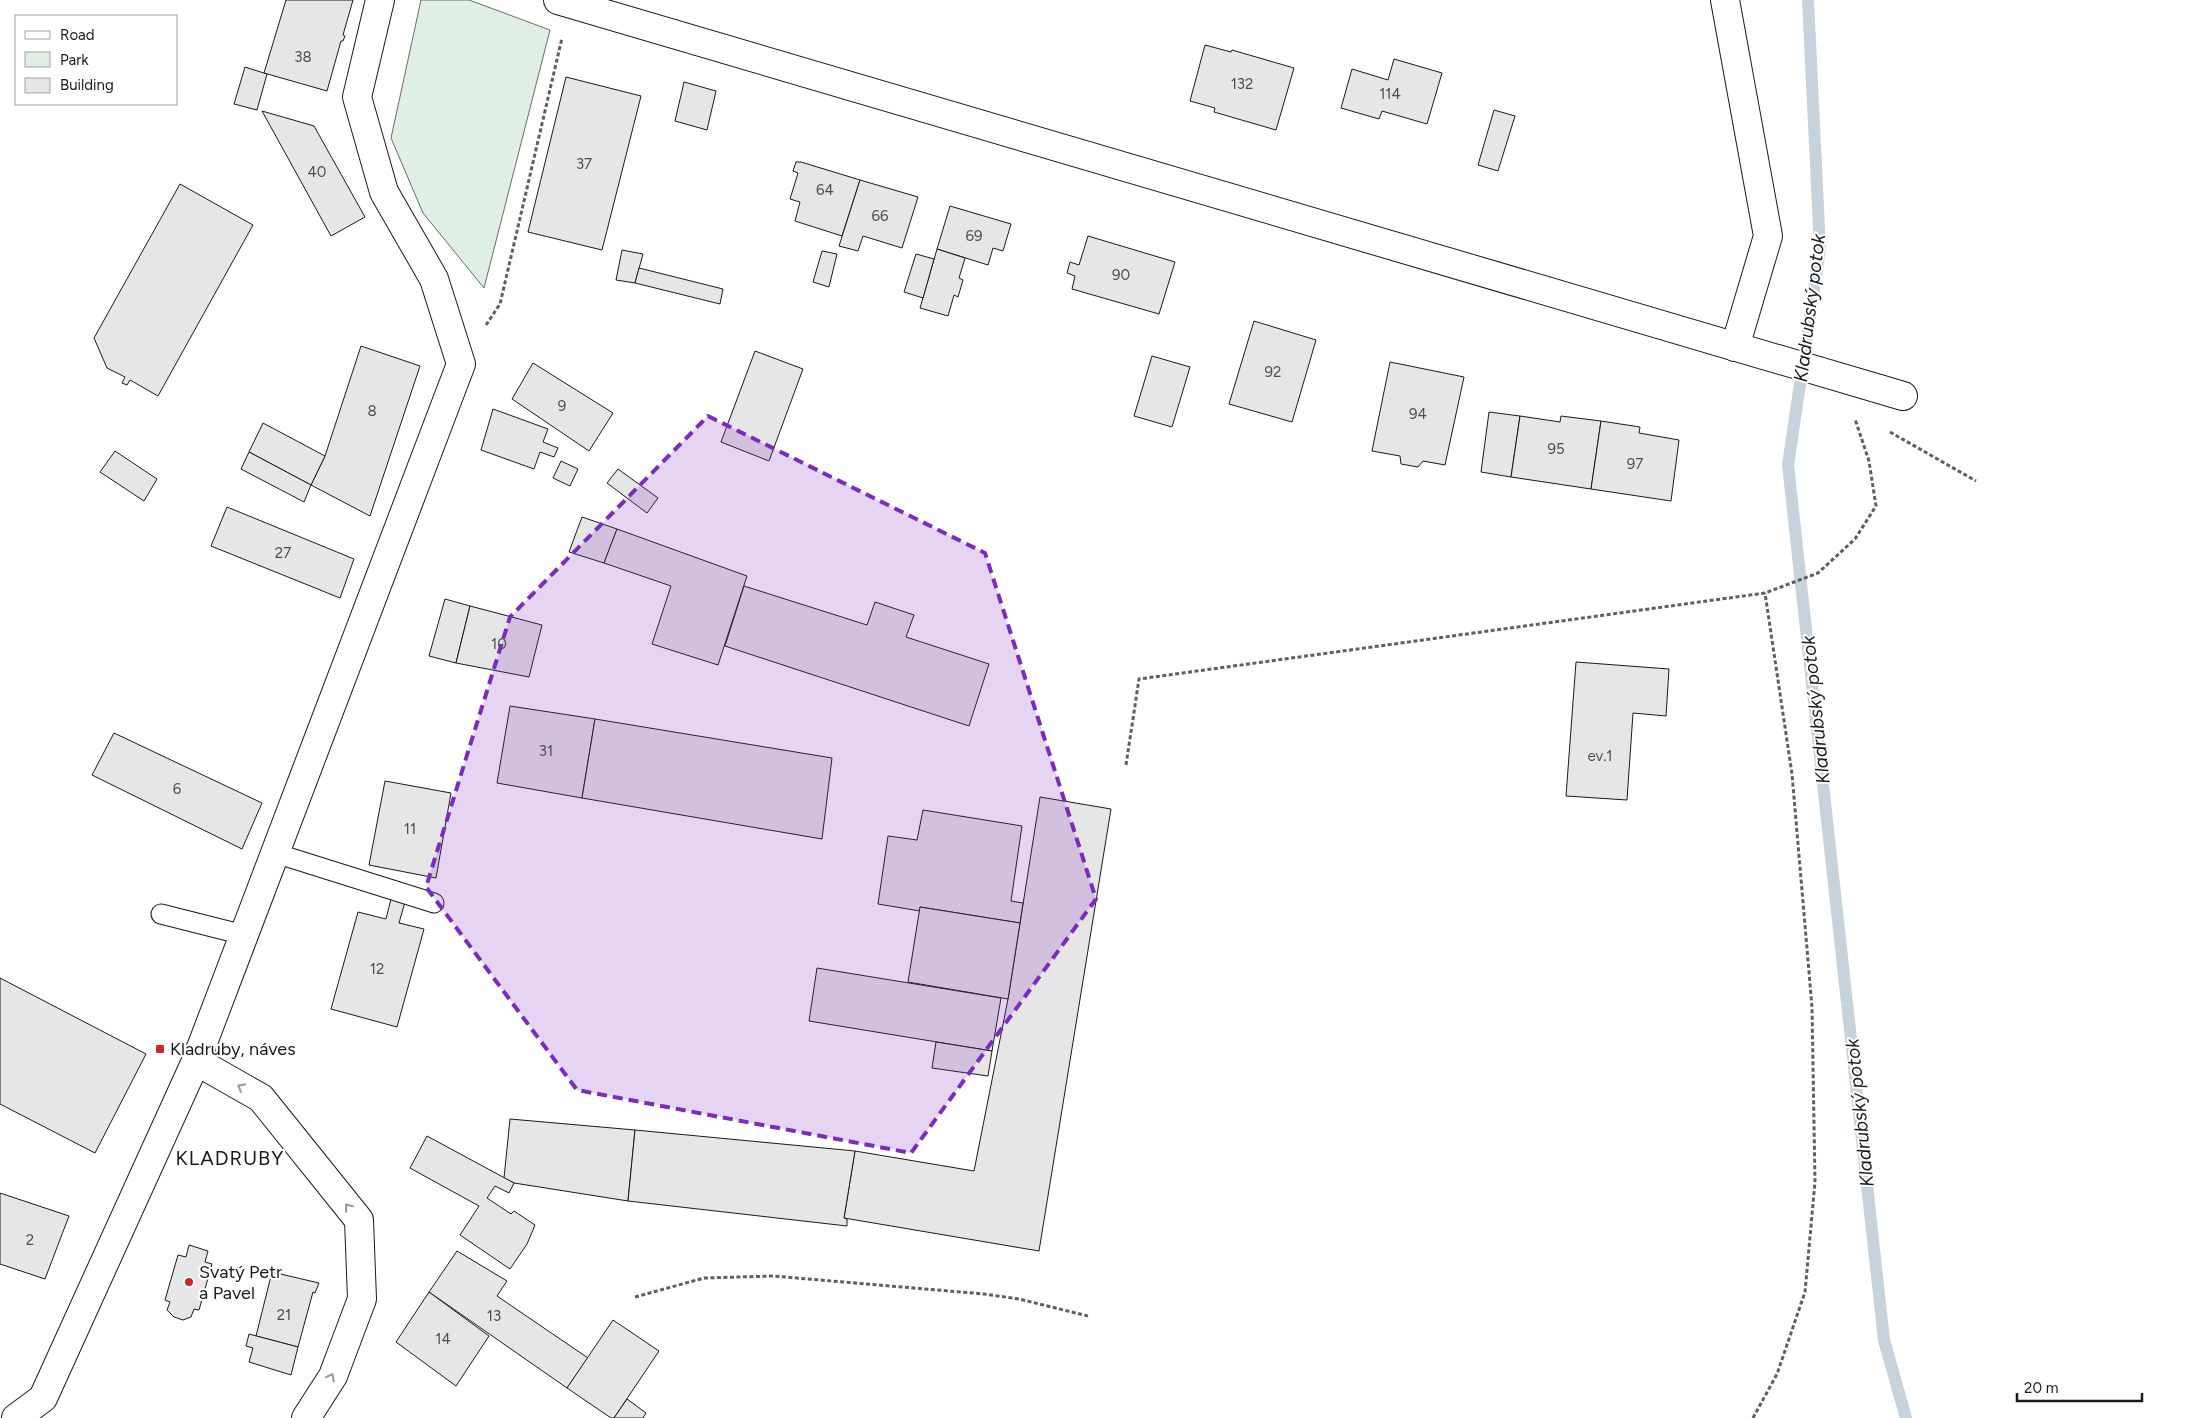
<svg xmlns="http://www.w3.org/2000/svg" width="2192" height="1418" viewBox="0 0 2192 1418" font-family="Figtree,sans-serif">
	<style>
		.green { fill: #e0efe3; stroke: #6a6a6a }
		.lines { fill: none; stroke-linecap: round; stroke-linejoin: round }
		.stream { stroke: #c6d2dc; stroke-width: 12 }
		.building { fill: #e6e6e6; stroke: #1a1a1a }
		.service-casing { stroke: #1a1a1a; stroke-width: 21 }
		.minor-casing { stroke: #1a1a1a; stroke-width: 30 }
		.tertiary-casing { stroke: #1a1a1a; stroke-width: 30 }
		.path { stroke: #5f5f5f; stroke-width: 3; stroke-dasharray: 4 2.5; stroke-linecap: butt }
		.service { stroke: #fff; stroke-width: 19 }
		.minor { stroke: #fff; stroke-width: 28 }
		.tertiary { stroke: #fff; stroke-width: 28 }
		.oneway { stroke: #989898 }
		.marked { fill: #7b2cbf; fill-opacity: 0.2; stroke: #7b2cbf; stroke-width: 4; stroke-dasharray: 10 6; stroke-linejoin: round }
		.poi-dot { fill: #c62828; stroke: #fff; stroke-width: 2 }
		.labels { text-anchor: middle; stroke-width: 4; stroke-linejoin: round; paint-order: stroke }
		.number-label { font-size: 15px; fill: #4d4d4d }
		.poi-label { font-size: 18px; fill: #1a1a1a; stroke: #fff; text-anchor: start }
		.water-label { font-size: 19px; font-style: italic; fill: #1a1a1a; stroke: #fff }
		.quarter-label { font-size: 20px; letter-spacing: 1px; fill: #1a1a1a; stroke: #fff }
	</style>
	<rect width="100%" height="100%" fill="#fff"/>
	<!-- green -->
	<polygon class="green" points="421,0 469,0 550,30 484,288 423,213 391,138"/>
	<g class="lines">
		<!-- stream -->
		<polyline class="stream" points="1808,0 1820,249 1788,465 1884,1340 1906,1418"/>
	</g>
	<!-- building -->
	<g class="building">
		<polygon points="286,0 353,0 343,35 345,36 343,41 341,41 327,91 264,73"/>
		<polygon points="1205,45 1231,52 1232,50 1294,68 1276,130 1214,112 1215,108 1190,101"/>
		<polygon points="1394,59 1442,73 1427,124 1382,111 1379,119 1341,108 1352,69 1388,80"/>
		<polygon points="245,67 267,74 257,110 234,104"/>
		<polygon points="566,77 641,96 602,250 528,232"/>
		<polygon points="684,82 716,91 707,130 675,121"/>
		<polygon points="1494,110 1515,116 1498,171 1478,165"/>
		<polygon points="262,111 314,126 365,217 331,236"/>
		<polygon points="796,162 801,162 860,180 842,236 795,221 800,202 790,199 798,173 793,171"/>
		<polygon points="860,180 918,197 902,248 863,236 858,251 839,246"/>
		<polygon points="180,184 253,225 158,396 130,380 127,385 122,383 125,377 107,368 94,338"/>
		<polygon points="950,206 1011,224 1003,251 993,248 988,265 937,249"/>
		<polygon points="1088,236 1175,262 1159,314 1072,289 1075,276 1067,273 1070,262 1079,265"/>
		<polygon points="937,249 965,258 959,278 963,280 958,297 954,295 948,316 920,308"/>
		<polygon points="622,250 643,254 635,283 616,280"/>
		<polygon points="822,251 837,254 829,287 813,282"/>
		<polygon points="916,254 934,259 923,298 904,292"/>
		<polygon points="639,268 723,289 720,304 635,283"/>
		<polygon points="1254,321 1316,340 1292,422 1229,404"/>
		<polygon points="361,346 420,366 370,516 311,485 325,456"/>
		<polygon points="755,351 803,369 769,461 721,442"/>
		<polygon points="1152,356 1190,367 1172,427 1134,416"/>
		<polygon points="1390,362 1464,377 1445,465 1423,461 1418,467 1401,464 1400,456 1372,451"/>
		<polygon points="533,363 613,413 589,451 512,399"/>
		<polygon points="493,409 548,429 543,442 558,448 554,457 540,452 534,469 481,450"/>
		<polygon points="1489,412 1520,416 1511,477 1481,472"/>
		<polygon points="1520,416 1560,422 1561,416 1601,421 1591,489 1511,477"/>
		<polygon points="1601,421 1640,427 1639,433 1679,440 1671,501 1591,489"/>
		<polygon points="263,423 325,456 311,485 249,452"/>
		<polygon points="115,451 157,479 144,501 100,472"/>
		<polygon points="249,452 311,485 304,502 241,469"/>
		<polygon points="561,461 578,469 570,486 553,478"/>
		<polygon points="618,469 658,498 647,513 607,483"/>
		<polygon points="227,507 354,559 340,598 211,546"/>
		<polygon points="582,517 617,529 604,563 569,552"/>
		<polygon points="617,529 747,576 718,665 652,644 671,586 604,563"/>
		<polygon points="744,586 867,625 875,602 914,615 906,637 989,664 969,726 725,646"/>
		<polygon points="445,599 470,606 456,663 429,656"/>
		<polygon points="470,606 542,625 529,677 456,663"/>
		<polygon points="1576,662 1669,669 1666,716 1633,713 1627,800 1566,796"/>
		<polygon points="510,706 595,719 582,798 497,783"/>
		<polygon points="595,719 832,758 822,839 582,798"/>
		<polygon points="114,733 262,803 242,849 92,775"/>
		<polygon points="385,781 451,793 436,878 369,865"/>
		<polygon points="1040,797 1111,809 1039,1251 844,1218 855,1151 974,1171 1008,999"/>
		<polygon points="923,810 1022,826 1011,901 1023,903 1020,923 920,907 920,911 878,904 888,836 917,840"/>
		<polygon points="391,899 405,902 399,923 424,929 397,1027 331,1009 358,912 386,919"/>
		<polygon points="920,907 1020,923 1008,999 908,982"/>
		<polygon points="817,968 1001,998 992,1051 809,1021"/>
		<polygon points="0,978 146,1054 95,1153 0,1104"/>
		<polygon points="936,1042 992,1051 988,1076 932,1068"/>
		<polygon points="510,1119 635,1130 628,1201 514,1183 504,1178"/>
		<polygon points="635,1130 855,1151 844,1218 847,1219 847,1226 628,1201"/>
		<polygon points="427,1136 514,1183 509,1193 495,1186 487,1198 511,1214 514,1211 535,1225 527,1244 510,1269 460,1235 479,1206 410,1168"/>
		<polygon points="0,1193 69,1216 45,1279 0,1264"/>
		<polygon points="189,1245 208,1251 205,1262 212,1264 199,1310 194,1309 191,1317 183,1320 174,1317 167,1310 170,1302 165,1300 178,1255 186,1257"/>
		<polygon points="457,1251 507,1281 497,1296 588,1358 567,1388 429,1292"/>
		<polygon points="272,1272 319,1283 315,1293 313,1292 298,1347 256,1336"/>
		<polygon points="429,1292 489,1336 456,1386 396,1342"/>
		<polygon points="613,1320 659,1351 614,1418 611,1418 567,1388"/>
		<polygon points="249,1334 298,1347 291,1375 249,1362 253,1348 246,1346"/>
		<polygon points="627,1399 646,1413 643,1418 614,1418"/>
	</g>
	<g class="lines">
		<defs>
			<g id="service">
				<polyline points="275,853 434,903"/>
				<polyline points="161,914 244,935"/>
			</g>
			<g id="minor">
				<polyline points="558,0 1903,396"/>
				<polyline points="1725,0 1768,236 1735,347"/>
				<polyline points="196,1061 261,1098 359,1220 362,1299 333,1376 306,1418"/>
			</g>
			<polyline id="tertiary" points="16,1418 43,1398 196,1061 461,364 434,279 384,192 357,97 380,0"/>
		</defs>
		<!-- service casing -->
		<use href="#service" class="service-casing"/>
		<!-- minor casing -->
		<use href="#minor" class="minor-casing"/>
		<!-- tertiary casing -->
		<use href="#tertiary" class="tertiary-casing"/>
		<!-- path -->
		<g class="path">
			<polyline points="486,325 500,304 562,38"/>
			<polyline points="1890,432 1976,481"/>
			<polyline points="1126,765 1139,679 1765,593 1818,573 1855,539 1876,506 1869,461 1855,419"/>
			<polyline points="635,1297 704,1278 773,1276 984,1294 1019,1299 1088,1316"/>
			<polyline points="1753,1418 1777,1374 1805,1292 1815,1182 1812,1007 1792,774 1765,593"/>
		</g>
		<!-- service -->
		<use href="#service" class="service"/>
		<!-- minor -->
		<use href="#minor" class="minor"/>
		<!-- tertiary -->
		<use href="#tertiary" class="tertiary"/>
	</g>
	<!-- one-way arrows -->
	<defs><path id="oneway-chevron" d="M-2-3.5L2.5 0L-2 3.5" fill="none" stroke-width="1.6" stroke-linecap="round" stroke-linejoin="round" transform="scale(1.25)"/></defs>
	<g class="oneway">
		<use href="#oneway-chevron" transform="translate(241 1087) rotate(-150)"/>
		<use href="#oneway-chevron" transform="translate(348 1207) rotate(-129)"/>
		<use href="#oneway-chevron" transform="translate(331 1377) rotate(-62)"/>
	</g>
	<!-- marked area -->
	<path class="marked" d="M708,416l277,137 111,346 -185,254 -334,-63 -151,-203 84,-270z"/>
	<!-- markers -->
	<g class="poi-dot">
		<rect x="155" y="1044" width="10" height="10" rx="2.5"/>
		<circle cx="189" cy="1282" r="5"/>
	</g>
	<g class="labels">
		<!-- number labels -->
		<g class="number-label">
			<text x="303" y="62">38</text>
			<text x="1242" y="89">132</text>
			<text x="1390" y="99">114</text>
			<text x="584" y="169">37</text>
			<text x="317" y="177">40</text>
			<text x="825" y="195">64</text>
			<text x="880" y="221">66</text>
			<text x="974" y="241">69</text>
			<text x="1121" y="280">90</text>
			<text x="1273" y="377">92</text>
			<text x="562" y="411">9</text>
			<text x="372" y="416">8</text>
			<text x="1418" y="419">94</text>
			<text x="1556" y="454">95</text>
			<text x="1635" y="469">97</text>
			<text x="283" y="558">27</text>
			<text x="499" y="649">10</text>
			<text x="546" y="756">31</text>
			<text x="1600" y="761">ev.1</text>
			<text x="177" y="794">6</text>
			<text x="410" y="834">11</text>
			<text x="377" y="974">12</text>
			<text x="30" y="1245">2</text>
			<text x="284" y="1320">21</text>
			<text x="494" y="1321">13</text>
			<text x="443" y="1344">14</text>
		</g>
		<!-- poi labels -->
		<g class="poi-label">
			<text x="170" y="1055">Kladruby, náves</text>
			<text x="199" y="1278">Svatý Petr<tspan x="199" dy="21">a Pavel</tspan></text>
		</g>
		<!-- water labels -->
		<g class="water-label">
			<text transform="translate(1809 308) rotate(-83)" y="7">Kladrubský potok</text>
			<text transform="translate(1815 710) rotate(-96)" y="7">Kladrubský potok</text>
			<text transform="translate(1859 1113) rotate(-96)" y="7">Kladrubský potok</text>
		</g>
		<!-- quarter labels -->
		<g class="quarter-label">
			<text x="230" y="1165">KLADRUBY</text>
		</g>
	</g>
	<!-- legend -->
	<rect x="15" y="15" width="162" height="90" fill="#ffffff" stroke="#a3a3a3"/>
	<rect x="25" y="31" width="25" height="8" fill="#ffffff" stroke="#a3a3a3"/>
	<text x="60" y="40" font-size="15" fill="#1a1a1a">Road</text>
	<rect x="25" y="52" width="25" height="15" fill="#e0efe3" stroke="#a3a3a3"/>
	<text x="60" y="65" font-size="15" fill="#1a1a1a">Park</text>
	<rect x="25" y="78" width="25" height="15" fill="#e6e6e6" stroke="#a3a3a3"/>
	<text x="60" y="90" font-size="15" fill="#1a1a1a">Building</text>
	<!-- scale -->
	<path d="M2017 1393v8h125v-8" fill="none" stroke="#1a1a1a" stroke-width="2.5"/>
	<text x="2024" y="1393" font-size="15" fill="#1a1a1a" stroke="#ffffff" stroke-width="4" paint-order="stroke">20 m</text>
</svg>
